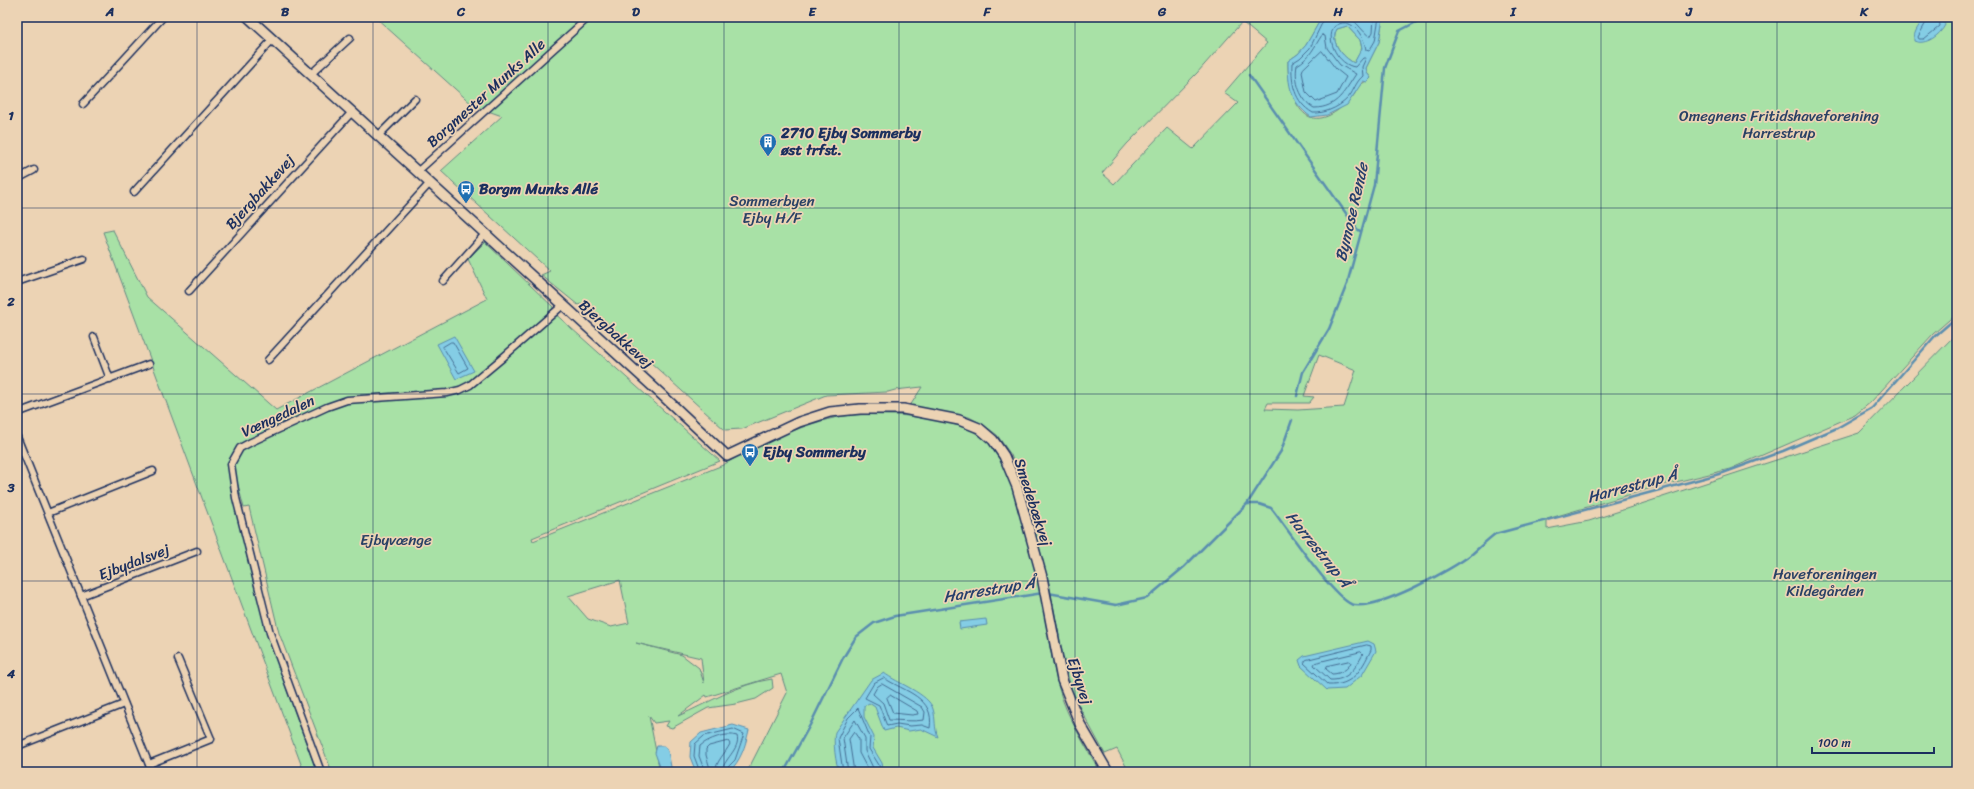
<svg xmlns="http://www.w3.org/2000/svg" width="1974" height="789" viewBox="0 0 1974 789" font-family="Sriracha,sans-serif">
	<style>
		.green { fill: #a8e1a6; stroke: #628882; fill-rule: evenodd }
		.water { fill: #84cde5; stroke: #5a8eaf; fill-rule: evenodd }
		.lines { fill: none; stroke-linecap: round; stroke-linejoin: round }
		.shore { stroke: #456e94; stroke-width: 1 }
		.stream { stroke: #5a8eaf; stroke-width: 2.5 }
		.street-casing { stroke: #1b2f5e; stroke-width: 9 }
		.secondary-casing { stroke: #1b2f5e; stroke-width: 12 }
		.street { stroke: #ecd3b4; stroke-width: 6 }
		.secondary { stroke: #ecd3b4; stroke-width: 9 }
		.grid { fill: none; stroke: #1b2f5e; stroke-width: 1; stroke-opacity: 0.55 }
		.labels { text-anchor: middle; stroke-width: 3.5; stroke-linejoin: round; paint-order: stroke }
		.street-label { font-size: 15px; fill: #1b2f5e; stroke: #ecd3b4 }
		.park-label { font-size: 15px; fill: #294165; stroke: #ecd3b4 }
		.poi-label { font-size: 15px; font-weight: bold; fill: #1b2f5e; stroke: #ecd3b4; text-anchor: start }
		.water-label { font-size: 16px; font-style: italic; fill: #263f6c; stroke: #ecd3b4 }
		.neatline { fill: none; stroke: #1b2f5e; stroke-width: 1.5 }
		.grid-label { font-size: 13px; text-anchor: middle; font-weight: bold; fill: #1b2f5e }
	</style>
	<rect width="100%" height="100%" fill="#ecd3b4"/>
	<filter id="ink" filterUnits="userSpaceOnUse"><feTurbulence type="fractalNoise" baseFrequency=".025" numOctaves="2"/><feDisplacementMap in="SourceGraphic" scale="8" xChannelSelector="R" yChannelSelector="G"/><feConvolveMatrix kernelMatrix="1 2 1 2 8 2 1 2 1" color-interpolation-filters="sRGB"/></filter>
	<g filter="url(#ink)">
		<!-- green -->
		<g class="green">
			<path d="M375,17h947l-16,28 -8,9 -10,7c-1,28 12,77 50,49 5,-4 13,-10 16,-15 2,-2 2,-6 4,-8 3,-4 10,-6 13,-9l-4,-5 -1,-5 13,-26 4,-25h574v296l-24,21 -62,68 -16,13 -125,54 -75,18 -108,32v10l42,-8 270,-88 98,-100v439h-828l-12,-23 -12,5 -31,-57 -10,-34 -14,-75 -26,-98 -13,-35 -14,-20 -13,-10 -15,-8 -59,-11 12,-19 -27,3 -7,2 -62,3 -84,34 -17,1 -140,-127 -7,2 -37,-30 9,-4 -109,-100 61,-55 -28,-10zM1242,22l25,21 -43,50 14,10 -45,46 -26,-21 -53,56 -12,-11 25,-29 70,-71zM1319,355l37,15 -12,37 -46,3 -33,-1 3,-6h41l5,-6 -10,-1z"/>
			<path d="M1347,26l13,14 2,9 -8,14c-11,-6 -25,-21 -17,-34z"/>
			<path d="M113,230l34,67 129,113 211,-111 -19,-40 17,-17 68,65 -1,4 168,150 -188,77 1,3 190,-76c30,-18 77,-40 111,-47 20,-5 40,-3 60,-3 26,1 74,8 93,26 18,17 25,46 31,69 6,20 13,40 18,61 9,39 13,80 23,118 8,29 27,57 41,83h-353l40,-79 -6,-19 -74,23 -1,-2 -28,21c31,-13 59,-32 94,-37l1,9 -17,11 -20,5 -28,4 -36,20 -6,-2 3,-5 -15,2 -5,-7 11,56h-328l-53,-139 -30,-126 -5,1 -6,-23c-2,29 5,55 12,84 17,70 42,136 67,203h-13l-201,-540zM620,580l9,43 -18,4 -23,-8 -20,-23zM636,643l65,15 3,25 -5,-15 -17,-13z"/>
		</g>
		<!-- water -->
		<g class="water">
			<path d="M1322,17h61l-4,25 -13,26 1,5 4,5 -4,4 -4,-1 -16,24 -20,10 -16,2c-21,-15 -23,-32 -23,-56l10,-7 8,-9zM1347,26l13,14 2,8 -8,15c-11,-6 -25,-21 -17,-34z"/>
			<path d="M1927,17h15l3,8c-5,10 -19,21 -31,16 -1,-9 6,-18 13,-24z"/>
			<polygon points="454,336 474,371 456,379 437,344"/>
			<polygon points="986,619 987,625 960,629 959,622"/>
			<polygon points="1368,641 1374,644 1376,651 1362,675 1345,689 1327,690 1301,666 1299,660 1304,656"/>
			<path d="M884,673c13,10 45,21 49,36 3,10 1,19 5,28l-17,-8 -12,2 -13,-3 -12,3 -9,-24 -6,-4 -5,3v11l10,20 -1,11 9,15 2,9h-44c-5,-7 -7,-32 -5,-40l36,-52z"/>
			<path d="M733,725l16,5c-4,17 -8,30 -20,42h-33l-6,-15 1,-15 10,-9z"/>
			<polygon points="657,746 664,746 668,751 672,772 662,772 655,753"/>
		</g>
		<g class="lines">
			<!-- shore -->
			<g class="shore">
				<path d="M1325,17l-15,31 -10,10 -8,5c-1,20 2,39 21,50 13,1 31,-8 38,-19 4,-7 6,-13 12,-18l-1,-9 4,-9h-3l-8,9c-16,-2 -30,-26 -21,-40 16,-13 30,8 32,23l3,1 6,-10 4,-24"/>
				<path d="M1330,17l2,4c24,-8 22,3 38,16l3,-5 1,-15"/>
				<polyline points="1929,17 1918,37 1919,39 1924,39 1940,26 1939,17"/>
				<path d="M1322,35l3,1 2,12 13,17 16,9c-11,16 -18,34 -42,34 -14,-8 -20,-27 -17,-43 13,-7 17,-18 25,-30z"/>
				<polygon points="1322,51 1336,69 1346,77 1337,94 1316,102 1306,92 1302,72 1303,69"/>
				<polygon points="451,342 453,342 468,368 459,373 443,347"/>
				<path d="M1367,645l4,1v4c-10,20 -18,36 -43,35l-24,-22 2,-3z"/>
				<path d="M1361,652l2,2c-7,14 -16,27 -33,26l-16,-15 1,-2z"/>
				<path d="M1349,661l2,1c-2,7 -11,12 -19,12l-6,-5 1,-3z"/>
				<path d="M884,678c21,14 51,19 46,50l-8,-3 -12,1 -13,-2 -10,2 -8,-21 -14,-7 9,-15z"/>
				<path d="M882,684l40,23 3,5 -1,8c-11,2 -24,0 -35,0l-6,-17 -10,-9 4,-7z"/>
				<polygon points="890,695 917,711 918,714 912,715 893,713 887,698"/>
				<polyline points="700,772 694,756 695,744 704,736 733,729 744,734 735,760 727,768 727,772"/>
				<path d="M705,772l-6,-16 1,-10c8,-7 26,-14 37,-10 4,13 -15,24 -15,36"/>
				<path d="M711,772l-5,-17v-6l3,-3 19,-5 2,3c-5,10 -14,17 -15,28"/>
				<polyline points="843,772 838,738 848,718 858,708 870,737 869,749 879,765 880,772"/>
				<polyline points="848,772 843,738 855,720 865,738 865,751 875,772"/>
				<polyline points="854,772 849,739 854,732 859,739 859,753 869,772"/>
			</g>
			<!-- stream -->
			<g class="stream">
				<polyline points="1249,75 1357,229 1360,231"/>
				<polyline points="1297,396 1303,372 1329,329 1347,284 1374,185 1385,68 1399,31 1426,17"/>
				<polyline points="1247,504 1281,451 1292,420"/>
				<path d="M1048,593l68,12 31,-7 37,-31 63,-63h12l12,4c16,20 60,87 80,96 23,9 102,-35 121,-50 8,-7 15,-14 23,-20l228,-61 60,-22 54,-23 35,-20 63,-72 22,-19"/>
				<polyline points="784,772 810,725 843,658 856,637 874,623 895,616 1043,593"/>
			</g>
			<defs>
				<g id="street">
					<polyline points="311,74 350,38"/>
					<polyline points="83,104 163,17"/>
					<polyline points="378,136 415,99"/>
					<polyline points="417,172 589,17"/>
					<polyline points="17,179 34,170"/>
					<polyline points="134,192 273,39"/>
					<polyline points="443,281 485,234"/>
					<polyline points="17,282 84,259"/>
					<polyline points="189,291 352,112"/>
					<polyline points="94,337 110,379"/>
					<polyline points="268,360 430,183"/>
					<polyline points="17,413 149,364"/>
					<polyline points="17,437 152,772"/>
					<polyline points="48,513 153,471"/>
					<polyline points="81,596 197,551"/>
					<polyline points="20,745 124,704"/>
					<polyline points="149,764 211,739 178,659"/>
					<polyline points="321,772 270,633 236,498 231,464 240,448 251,442 327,407 347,400 447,393 460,390 470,385 500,360 563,305"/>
				</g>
				<polyline id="secondary" points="248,17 662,395 727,456 799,422 830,412 860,409 903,409 959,420 979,428 993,440 1004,456 1017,487 1042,577 1062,680 1080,724 1108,772"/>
			</defs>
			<!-- street casing -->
			<use href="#street" class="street-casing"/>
			<!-- secondary casing -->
			<use href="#secondary" class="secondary-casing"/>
			<!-- street -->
			<use href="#street" class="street"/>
			<!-- secondary -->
			<use href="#secondary" class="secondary"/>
		</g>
	</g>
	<!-- grid -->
	<path class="grid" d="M197,17v755M373,17v755M548,17v755M724,17v755M899,17v755M1075,17v755M1250,17v755M1426,17v755M1601,17v755M1777,17v755M17,208h1940M17,394h1940M17,581h1940"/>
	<!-- icons -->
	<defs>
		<symbol id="building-pin" viewBox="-11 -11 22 30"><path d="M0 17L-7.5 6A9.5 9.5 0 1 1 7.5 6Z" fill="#1f6fb2" stroke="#ecd3b4"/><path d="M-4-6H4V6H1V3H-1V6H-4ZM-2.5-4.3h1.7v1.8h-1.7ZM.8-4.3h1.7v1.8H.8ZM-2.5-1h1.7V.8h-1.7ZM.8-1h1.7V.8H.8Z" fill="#fff"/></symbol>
		<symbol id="bus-pin" viewBox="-11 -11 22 30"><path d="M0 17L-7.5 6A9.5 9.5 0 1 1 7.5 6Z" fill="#1f6fb2" stroke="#ecd3b4"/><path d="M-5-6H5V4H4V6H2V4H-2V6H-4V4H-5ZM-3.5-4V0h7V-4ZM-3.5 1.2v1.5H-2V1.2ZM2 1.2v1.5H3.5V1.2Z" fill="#fff"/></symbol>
	</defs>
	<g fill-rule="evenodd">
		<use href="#building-pin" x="758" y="132" width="20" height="27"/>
		<use href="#bus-pin" x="456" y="179" width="20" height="27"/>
		<use href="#bus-pin" x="740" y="442" width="20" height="27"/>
	</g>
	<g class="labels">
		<!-- street labels -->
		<g class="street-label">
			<text transform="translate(486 93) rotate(-42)" y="5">Borgmester Munks Alle</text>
			<text transform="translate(260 192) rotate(-48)" y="5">Bjergbakkevej</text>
			<text transform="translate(616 334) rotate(42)" y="5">Bjergbakkevej</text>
			<text transform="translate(278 416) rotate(-25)" y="5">Vængedalen</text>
			<text transform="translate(1033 502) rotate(72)" y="5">Smedebækvej</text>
			<text transform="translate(134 562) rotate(-21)" y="5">Ejbydalsvej</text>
			<text transform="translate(1080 681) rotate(72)" y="5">Ejbyvej</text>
		</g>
		<!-- park labels -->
		<g class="park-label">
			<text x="1779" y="121">Omegnens Fritidshaveforening<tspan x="1779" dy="17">Harrestrup</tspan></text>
			<text x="772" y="206">Sommerbyen<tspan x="772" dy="17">Ejby H/F</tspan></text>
			<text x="396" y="545">Ejbyvænge</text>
			<text x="1825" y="579">Haveforeningen<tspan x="1825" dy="17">Kildegården</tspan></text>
		</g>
		<!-- poi labels -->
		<g class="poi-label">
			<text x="781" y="138">2710 Ejby Sommerby<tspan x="781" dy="17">øst trfst.</tspan></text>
			<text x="479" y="194">Borgm Munks Allé</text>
			<text x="763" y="457">Ejby Sommerby</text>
		</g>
		<!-- water labels -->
		<g class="water-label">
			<text transform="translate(1351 212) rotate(-77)" y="6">Bymose Rende</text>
			<text transform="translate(1632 485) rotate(-15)" y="6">Harrestrup Å</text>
			<text transform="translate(1319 549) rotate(51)" y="6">Harrestrup Å</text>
			<text transform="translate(989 589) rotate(-9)" y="6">Harrestrup Å</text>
		</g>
	</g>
	<!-- margin -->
	<rect width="1974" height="789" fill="none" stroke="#ecd3b4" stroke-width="44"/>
	<!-- scale -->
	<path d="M1812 747v6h122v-6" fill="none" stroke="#1b2f5e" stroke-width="2"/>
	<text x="1818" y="747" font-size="12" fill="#1b2f5e" stroke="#ecd3b4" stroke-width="3" paint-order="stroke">100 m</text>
	<rect x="22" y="22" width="1930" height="745" class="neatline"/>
	<g class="grid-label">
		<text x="110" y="16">A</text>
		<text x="285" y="16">B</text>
		<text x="461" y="16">C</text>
		<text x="636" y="16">D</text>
		<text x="812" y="16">E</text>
		<text x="987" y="16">F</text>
		<text x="1162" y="16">G</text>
		<text x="1338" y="16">H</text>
		<text x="1513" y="16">I</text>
		<text x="1689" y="16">J</text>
		<text x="1864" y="16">K</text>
		<text x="11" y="120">1</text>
		<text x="11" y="306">2</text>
		<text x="11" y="492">3</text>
		<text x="11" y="678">4</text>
	</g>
</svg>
